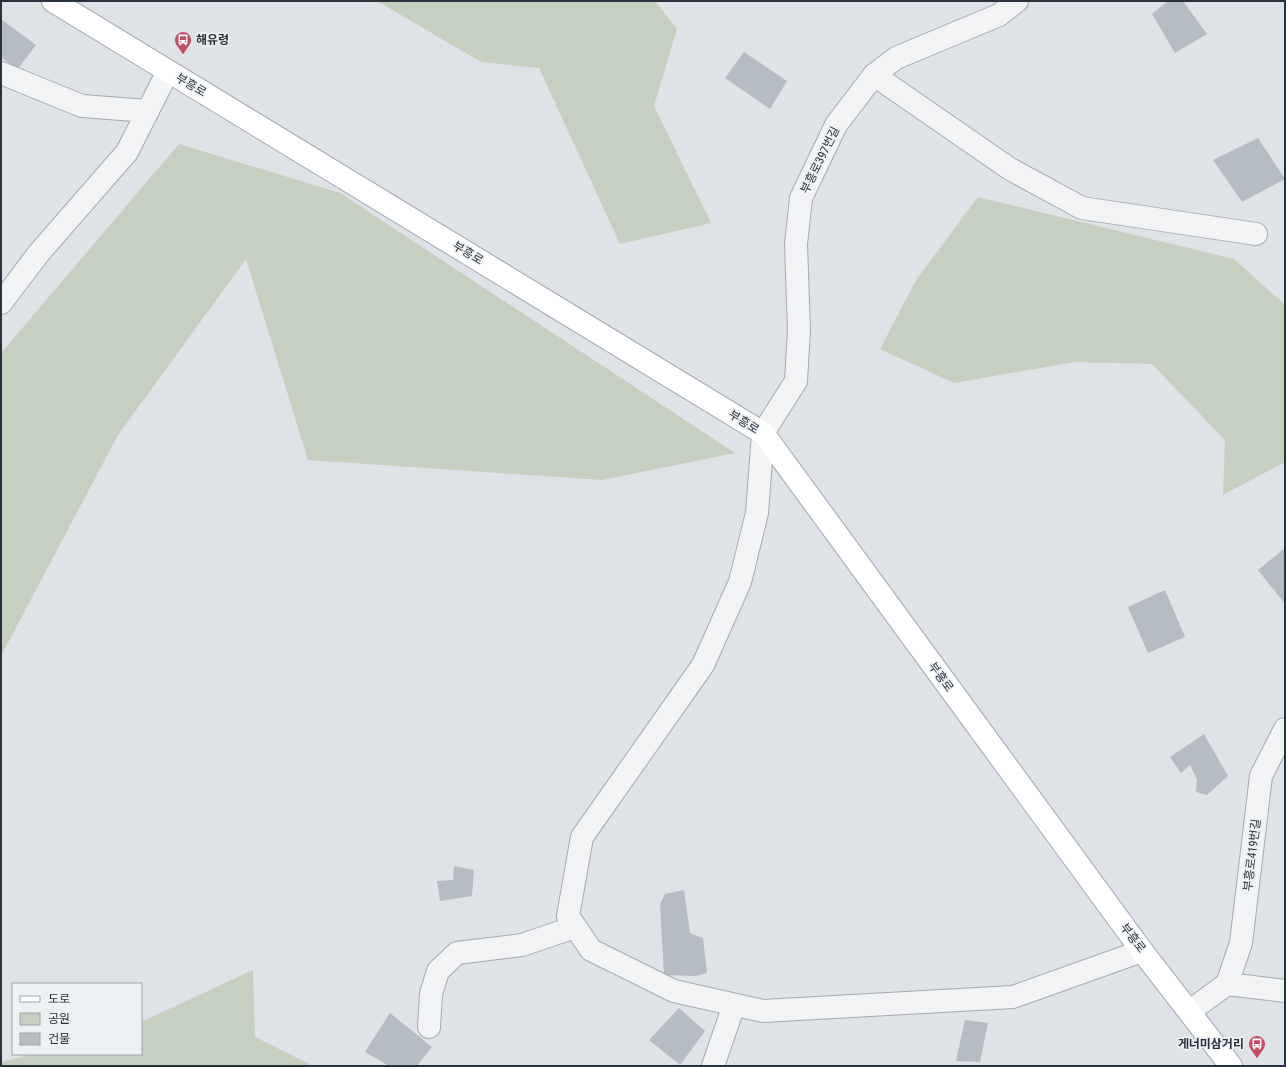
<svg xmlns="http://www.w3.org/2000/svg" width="1286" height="1067" viewBox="0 0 1286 1067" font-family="'Roboto Condensed','Noto Sans KR',sans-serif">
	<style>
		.green { fill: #c5d0c0 }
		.building { fill: #b6bcc3 }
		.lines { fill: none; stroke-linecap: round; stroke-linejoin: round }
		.minor-casing { stroke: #a5a9b0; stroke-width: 24 }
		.major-casing { stroke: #9fa7b1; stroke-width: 24 }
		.minor { stroke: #f1f3f5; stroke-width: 22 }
		.major { stroke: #fff; stroke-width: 22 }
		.labels { text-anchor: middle; stroke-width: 3; stroke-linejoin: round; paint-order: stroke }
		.poi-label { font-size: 12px; font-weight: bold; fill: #29313c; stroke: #eef1f4; text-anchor: start }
		.street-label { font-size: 12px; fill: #29313c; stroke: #eef1f4 }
	</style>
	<rect width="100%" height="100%" fill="#dfe2e7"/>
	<!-- green -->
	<g class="green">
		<polygon points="377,1 655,1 677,29 654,106 711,223 620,244 539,68 481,62"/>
		<polygon points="179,144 340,193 735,453 602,480 308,460 246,259 118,435 1,656 1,353"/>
		<polygon points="978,197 1234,259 1285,305 1285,462 1223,495 1225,440 1152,364 1074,362 954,383 880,349 916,280"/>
		<polygon points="253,970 255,1037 313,1066 1,1066 1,1062 33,1054 141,1054 141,1022"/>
	</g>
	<!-- building -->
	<g class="building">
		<polygon points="1168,1 1183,1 1207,34 1175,53 1152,14"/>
		<polygon points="1,19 36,45 17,70 1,57"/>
		<polygon points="744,52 787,81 770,109 725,78"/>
		<polygon points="1258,138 1285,179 1242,202 1213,160"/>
		<polygon points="1285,548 1285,604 1258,570"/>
		<polygon points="1165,590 1185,637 1148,653 1128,607"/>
		<polygon points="1204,734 1228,776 1207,795 1196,792 1197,779 1190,765 1181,773 1170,757"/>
		<polygon points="454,866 474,870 472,896 440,901 437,881 453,880"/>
		<polygon points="684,890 690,933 703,938 707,973 696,976 664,975 660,904 665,894"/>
		<polygon points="679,1008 705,1031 680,1065 649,1040"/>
		<polygon points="390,1013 432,1047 417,1066 389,1066 365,1052"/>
		<polygon points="965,1020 988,1023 980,1062 956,1061"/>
	</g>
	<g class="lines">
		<defs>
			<g id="minor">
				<polyline points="1017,1 999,15 896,58 874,75 836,125 801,198 796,244 799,330 796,381 763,433 757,513 740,582 703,665 582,837 568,916 591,950 674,991 763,1011 1013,997 1142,951"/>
				<polyline points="1,73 82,106 148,111"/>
				<polyline points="874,75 1010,169 1082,208 1256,234"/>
				<polyline points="1,303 39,253 127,152 168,71"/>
				<polyline points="1227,984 1285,991"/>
				<polyline points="1190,1011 1227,984 1241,943 1261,776 1285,729"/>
				<polyline points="429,1027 431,994 438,971 457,953 522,945 575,927"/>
				<polyline points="713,1066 734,1005"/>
			</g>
			<polyline id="major" points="53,1 763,433 1142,951 1231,1066"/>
		</defs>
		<!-- minor casing -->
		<use href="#minor" class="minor-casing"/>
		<!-- major casing -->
		<use href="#major" class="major-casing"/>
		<!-- minor -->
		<use href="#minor" class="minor"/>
		<!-- major -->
		<use href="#major" class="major"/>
	</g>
	<!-- icons -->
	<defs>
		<symbol id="bus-pin" viewBox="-11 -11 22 30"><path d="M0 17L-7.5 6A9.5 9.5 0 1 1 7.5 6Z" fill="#c14e67" stroke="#eef1f4"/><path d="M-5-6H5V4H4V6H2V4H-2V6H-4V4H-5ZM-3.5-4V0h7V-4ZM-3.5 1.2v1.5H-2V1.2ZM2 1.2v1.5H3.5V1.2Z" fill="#fff"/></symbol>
	</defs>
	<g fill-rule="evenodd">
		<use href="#bus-pin" x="173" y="30" width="20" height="27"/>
		<use href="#bus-pin" x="1247" y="1034" width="20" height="27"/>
	</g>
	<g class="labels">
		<!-- poi labels -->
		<g class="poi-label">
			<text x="196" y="44">해유령</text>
			<text x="1244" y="1048" text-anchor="end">게너미삼거리</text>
		</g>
		<!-- street labels -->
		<g class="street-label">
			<text transform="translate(191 85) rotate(31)" y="4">부흥로</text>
			<text transform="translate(820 160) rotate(-64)" y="4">부흥로397번길</text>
			<text transform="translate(468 253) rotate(31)" y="4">부흥로</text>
			<text transform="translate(744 422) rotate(32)" y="4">부흥로</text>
			<text transform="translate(941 677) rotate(54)" y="4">부흥로</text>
			<text transform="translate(1252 855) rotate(-83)" y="4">부흥로419번길</text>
			<text transform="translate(1133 938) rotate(53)" y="4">부흥로</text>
		</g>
	</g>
	<!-- border -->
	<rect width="1286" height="1067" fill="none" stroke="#29313c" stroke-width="4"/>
	<!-- legend -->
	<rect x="12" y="983" width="130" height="72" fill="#eef1f4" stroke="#9fa4aa"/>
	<rect x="20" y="996" width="20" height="6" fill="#ffffff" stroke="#9fa4aa"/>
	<text x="48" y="1003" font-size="12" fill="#29313c">도로</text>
	<rect x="20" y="1013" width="20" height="12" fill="#c5d0c0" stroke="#9fa4aa"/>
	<text x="48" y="1023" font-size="12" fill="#29313c">공원</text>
	<rect x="20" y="1033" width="20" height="12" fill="#b6bcc3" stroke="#9fa4aa"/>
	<text x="48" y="1043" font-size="12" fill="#29313c">건물</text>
</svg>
